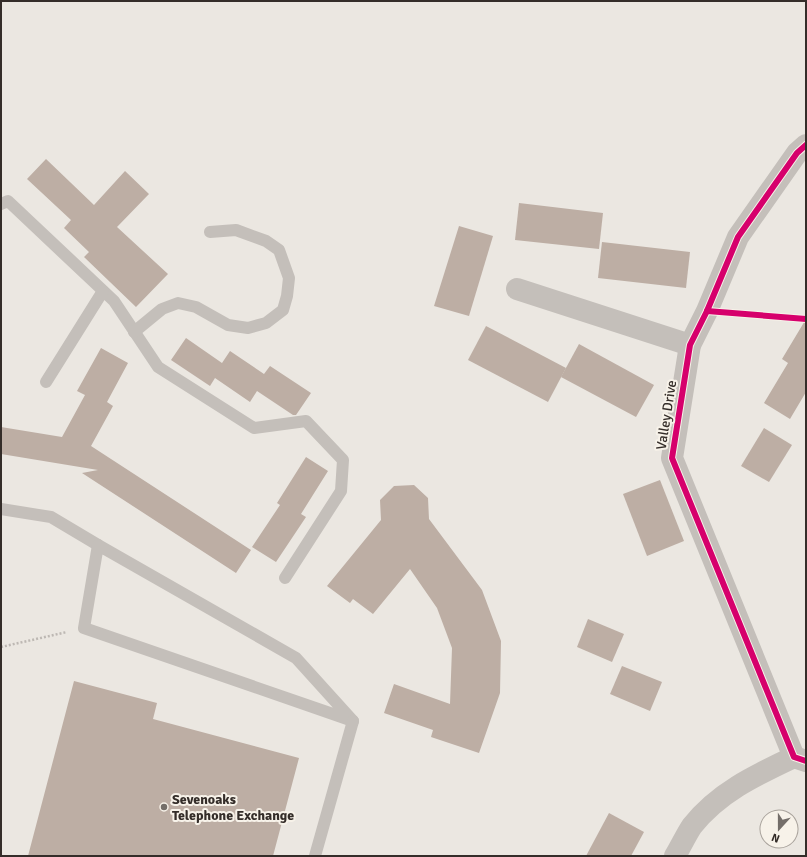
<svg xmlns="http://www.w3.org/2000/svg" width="807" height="857" viewBox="0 0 807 857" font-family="Signika,sans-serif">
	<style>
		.building { fill: #bdaea4 }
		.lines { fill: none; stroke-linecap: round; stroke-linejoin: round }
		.path { stroke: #bdb8b3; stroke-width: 2.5; stroke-dasharray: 2 2; stroke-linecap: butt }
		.lane { stroke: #c4bfba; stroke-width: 12 }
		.street { stroke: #c4bfba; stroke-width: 22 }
		.cycleway-casing { stroke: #f7f2e9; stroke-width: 8 }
		.cycleway { stroke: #d6006c; stroke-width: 6 }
		.poi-dot { fill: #746e69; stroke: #f7f2e9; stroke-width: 1.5 }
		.labels { text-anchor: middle; stroke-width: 4; stroke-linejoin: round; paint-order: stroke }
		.street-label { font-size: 14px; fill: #342d29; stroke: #f7f2e9 }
		.poi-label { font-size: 14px; font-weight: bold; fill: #342d29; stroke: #f7f2e9; text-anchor: start }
	</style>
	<rect width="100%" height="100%" fill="#ebe7e1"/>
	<!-- building -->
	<g class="building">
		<polygon points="46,159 94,205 125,171 149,194 117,227 168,274 136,307 84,257 89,252 64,228 71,220 27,179"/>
		<polygon points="519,203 603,213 599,249 515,240"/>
		<polygon points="459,226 493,236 469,316 434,306"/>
		<polygon points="602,242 690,252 686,288 598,278"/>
		<polygon points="806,319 806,392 790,419 764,403 788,363 782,359"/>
		<polygon points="486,326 566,368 548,402 468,360"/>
		<polygon points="186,338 222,363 230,351 264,374 270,366 311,393 296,415 293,415 257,391 250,402 215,378 210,386 171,360"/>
		<polygon points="579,344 654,385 636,417 561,377"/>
		<polygon points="101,348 128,363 107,402 113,406 91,446 251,550 236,573 82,473 98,470 1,454 1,427 62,437 85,395 77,391"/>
		<polygon points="764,428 792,445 769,482 741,466"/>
		<polygon points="306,457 328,471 301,514 306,517 276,562 252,547 280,505 277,503"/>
		<polygon points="660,480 684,541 647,556 623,494"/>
		<polygon points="414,485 428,498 429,519 482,590 501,641 500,693 479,753 431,737 433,730 384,713 394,684 450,704 452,648 437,608 410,569 373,614 353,599 350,603 327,586 381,520 380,500 394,486"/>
		<polygon points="588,619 624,634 612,662 577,647"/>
		<polygon points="622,666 662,682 650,711 610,694"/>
		<polygon points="74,681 157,703 153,719 299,758 273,856 28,856"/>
		<polygon points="609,813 644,832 631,856 586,856"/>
	</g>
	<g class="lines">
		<!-- path -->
		<polyline class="path" points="1,647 67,632"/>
		<!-- lane -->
		<g class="lane">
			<polyline points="1,204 8,201 114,301 158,367 254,428 306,421 343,460 341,491 285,578"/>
			<polyline points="134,332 162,309 178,303 196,307 228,325 248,328 266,323 283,310 287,296 289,278 279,250 266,241 236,230 210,232"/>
			<polyline points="46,382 103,291"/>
			<polyline points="1,509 51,517 98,545"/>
			<polygon points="98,545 296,658 353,721 84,628"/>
			<polyline points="315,856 353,721"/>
		</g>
		<!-- street -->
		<g class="street">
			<polyline points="806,145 797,153 738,237 707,311 690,345 672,458 794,757 806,761"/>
			<polyline points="517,289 690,345"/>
			<path d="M675,856c6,-10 11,-21 17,-30 27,-34 64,-51 102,-69"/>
		</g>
		<defs>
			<g id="cycleway">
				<polyline points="806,145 797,153 738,237 707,311 690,345 672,458 794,757 806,761"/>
				<polyline points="707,311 806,319"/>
			</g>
		</defs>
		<!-- cycleway casing -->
		<use href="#cycleway" class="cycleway-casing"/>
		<!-- cycleway -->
		<use href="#cycleway" class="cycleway"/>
	</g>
	<!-- markers -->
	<circle class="poi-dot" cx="164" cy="807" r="4"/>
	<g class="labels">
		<!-- street labels -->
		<g class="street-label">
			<text transform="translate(666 415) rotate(-81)" y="5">Valley Drive</text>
		</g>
		<!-- poi labels -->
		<g class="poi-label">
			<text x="172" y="804">Sevenoaks<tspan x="172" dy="16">Telephone Exchange</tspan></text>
		</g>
	</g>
	<!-- border -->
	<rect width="807" height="857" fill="none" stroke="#342d29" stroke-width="4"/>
	<!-- north arrow -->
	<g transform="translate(779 829) rotate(201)"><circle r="19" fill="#f7f2e9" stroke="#a9a39c"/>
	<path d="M0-3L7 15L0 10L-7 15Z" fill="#746e69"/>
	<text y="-6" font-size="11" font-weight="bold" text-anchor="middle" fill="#342d29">N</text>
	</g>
</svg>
